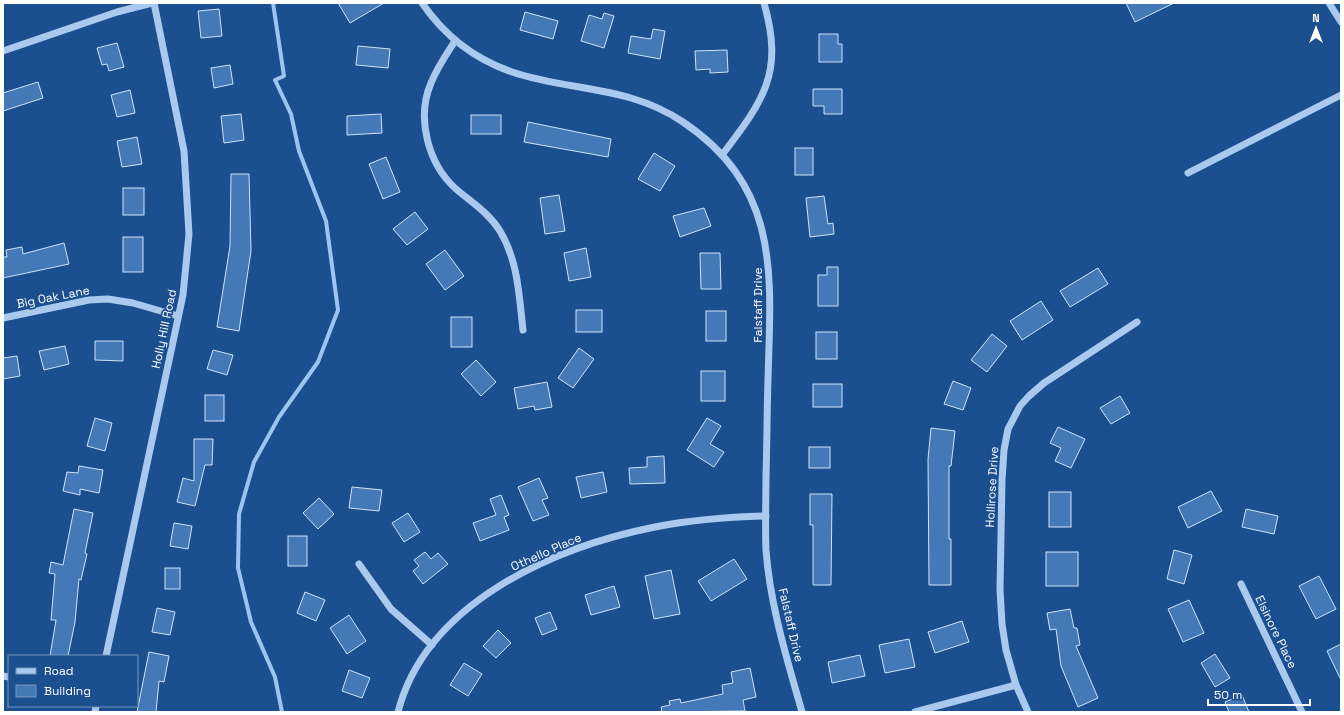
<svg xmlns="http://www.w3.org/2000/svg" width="1344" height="715" viewBox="0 0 1344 715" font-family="'Space Grotesk',sans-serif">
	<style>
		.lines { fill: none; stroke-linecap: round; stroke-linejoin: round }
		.stream { stroke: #9cc4f0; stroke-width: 4 }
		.building { fill: #4478b7; stroke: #cfe3fa }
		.minor { stroke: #a9c9ee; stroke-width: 7 }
		.labels { text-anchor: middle; stroke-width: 3.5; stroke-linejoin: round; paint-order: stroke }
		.street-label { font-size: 12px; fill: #fff; stroke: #1b4f8f }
	</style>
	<rect width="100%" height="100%" fill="#1b4f8f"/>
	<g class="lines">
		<!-- stream -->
		<polyline class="stream" points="273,3 284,76 275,80 291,114 299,151 326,221 338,310 318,362 279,417 254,462 239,514 238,568 251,622 275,677 282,712"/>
	</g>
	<!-- building -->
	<g class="building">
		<polygon points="338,3 384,3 350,23"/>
		<polygon points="1126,3 1174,3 1135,22"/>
		<polygon points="219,9 222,36 201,38 198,11"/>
		<polygon points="525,12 558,21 553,39 520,30"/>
		<polygon points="604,13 614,16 604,48 581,41 589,15 602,19"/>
		<polygon points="653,29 665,31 660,59 628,53 631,36 651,39"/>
		<polygon points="819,34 838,34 838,44 842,44 842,62 819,62"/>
		<polygon points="117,43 124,67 109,71 107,64 102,65 97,48"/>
		<polygon points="358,46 390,49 388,68 356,65"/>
		<polygon points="727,50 728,72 710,73 710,69 696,70 695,51"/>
		<polygon points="230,65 233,84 214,88 211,68"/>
		<polygon points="38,82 43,98 3,111 3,93"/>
		<polygon points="813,89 842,89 842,114 824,114 824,106 813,106"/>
		<polygon points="130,90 135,113 117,117 111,95"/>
		<polygon points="241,114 244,140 224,143 221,116"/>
		<polygon points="381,114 382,133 347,135 347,116"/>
		<rect x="471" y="115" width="30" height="19"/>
		<polygon points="528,122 611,139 608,157 524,142"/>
		<polygon points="137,137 142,164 122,167 117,141"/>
		<rect x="795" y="148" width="18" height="27"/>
		<polygon points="654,153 675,166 660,191 638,179"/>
		<polygon points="386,157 400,192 383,199 369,164"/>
		<polygon points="231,174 249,174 251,251 239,331 217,327 230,246"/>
		<rect x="123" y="188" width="21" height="27"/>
		<polygon points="559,195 565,231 545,234 540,198"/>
		<polygon points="824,196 828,224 833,223 834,234 810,237 806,198"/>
		<polygon points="704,208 711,226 680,237 673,216"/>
		<polygon points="415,212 428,229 407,245 393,229"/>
		<rect x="123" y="237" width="20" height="35"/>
		<polygon points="64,243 69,264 3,278 3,257 7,257 6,250 22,247 23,254"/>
		<polygon points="586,248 591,277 569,281 564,253"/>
		<polygon points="445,250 464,276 445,290 426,264"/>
		<polygon points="700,253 720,253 721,289 701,289"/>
		<polygon points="827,267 838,267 838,306 818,306 818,275 827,275"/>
		<polygon points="1098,268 1108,284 1070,307 1060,291"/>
		<polygon points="1041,301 1053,320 1022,340 1010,321"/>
		<rect x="576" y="310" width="26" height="22"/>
		<rect x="706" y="311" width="20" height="30"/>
		<rect x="451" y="317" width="21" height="30"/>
		<rect x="816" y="332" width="21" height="27"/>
		<polygon points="992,334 1007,346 987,372 971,360"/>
		<polygon points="95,341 123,341 123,361 95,360"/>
		<polygon points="65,346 69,364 44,370 39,351"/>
		<polygon points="579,348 594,359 573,388 558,378"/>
		<polygon points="213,350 233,355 227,375 207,369"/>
		<polygon points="17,356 20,376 3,379 3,358"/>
		<polygon points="476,360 496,382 481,396 461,374"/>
		<rect x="701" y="371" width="24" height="30"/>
		<polygon points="953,381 971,388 963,410 944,404"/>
		<polygon points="547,382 552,407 535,410 534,406 518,409 514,388"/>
		<rect x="813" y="384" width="29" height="23"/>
		<rect x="205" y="395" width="19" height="26"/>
		<polygon points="1120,396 1130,413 1111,424 1100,408"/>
		<polygon points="95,418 112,423 105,451 87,446"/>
		<polygon points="707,418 721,426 710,444 724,452 714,467 687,450"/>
		<polygon points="1058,427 1085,439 1071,468 1055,461 1061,448 1050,443"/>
		<polygon points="931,428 955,431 951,466 949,466 949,539 951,539 951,585 929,585 928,459"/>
		<polygon points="194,439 213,439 212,465 205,465 195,506 177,502 183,478 194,481"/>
		<rect x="809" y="447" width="21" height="21"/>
		<polygon points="664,456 665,483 630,484 629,468 647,467 647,457"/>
		<polygon points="79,466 103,470 99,493 80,489 80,495 63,491 67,472 78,473"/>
		<polygon points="603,472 607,492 581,498 576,477"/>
		<polygon points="539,478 548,498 542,500 549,515 533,521 518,487"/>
		<polygon points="352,487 382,490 379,511 349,508"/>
		<polygon points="1211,491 1222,511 1188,528 1178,507"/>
		<rect x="1049" y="492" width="22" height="35"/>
		<polygon points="810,494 832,494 831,585 813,585 813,525 810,525"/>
		<polygon points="501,495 509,515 504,517 509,530 480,541 473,523 496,515 490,499"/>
		<polygon points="319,498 334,514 318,529 303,513"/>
		<polygon points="74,509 93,513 85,553 87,554 81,580 79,579 75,622 68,656 50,656 56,620 51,620 55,574 49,573 51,562 63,565"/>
		<polygon points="1246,509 1278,516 1274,534 1242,527"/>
		<polygon points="408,513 420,532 404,542 392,523"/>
		<polygon points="174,523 192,526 188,549 170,546"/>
		<rect x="288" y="536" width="19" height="30"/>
		<polygon points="1174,550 1192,555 1184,584 1167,579"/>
		<polygon points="425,552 431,559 438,553 448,564 423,584 413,571 419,566 414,560"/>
		<rect x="1046" y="552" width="32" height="34"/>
		<polygon points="734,559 747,579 711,601 698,581"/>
		<rect x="165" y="568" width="15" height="21"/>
		<polygon points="671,570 680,614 654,619 645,576"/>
		<polygon points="1319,576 1336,609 1316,619 1299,586"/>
		<polygon points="614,586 620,607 591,615 585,595"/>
		<polygon points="305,592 325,600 316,621 297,613"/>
		<polygon points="1189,600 1204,633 1183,642 1168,609"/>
		<polygon points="157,608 175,612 170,635 152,632"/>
		<polygon points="1070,609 1074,628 1077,628 1080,645 1076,646 1098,698 1078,707 1061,666 1056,629 1050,630 1047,613"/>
		<polygon points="550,612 557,629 542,635 535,618"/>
		<polygon points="349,615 366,641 347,654 330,628"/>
		<polygon points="962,621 969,642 935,653 928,632"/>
		<polygon points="498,630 511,643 496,658 483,646"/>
		<polygon points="909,639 915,667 885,673 879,645"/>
		<polygon points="1341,644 1341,680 1327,651"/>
		<polygon points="149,652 169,656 164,682 159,681 156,712 137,712"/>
		<polygon points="1215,654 1230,678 1215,687 1201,663"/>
		<polygon points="860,655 865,676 832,683 828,662"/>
		<polygon points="464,663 482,674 468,696 450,685"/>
		<polygon points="750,668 756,697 743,700 745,711 662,712 661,707 670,705 669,701 680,699 681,703 723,694 722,685 733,683 731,672"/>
		<polygon points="349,670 370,678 362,698 342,691"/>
		<polygon points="1242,695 1249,712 1229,712 1225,702"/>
	</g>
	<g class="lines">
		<!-- minor -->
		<g class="minor">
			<path d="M422,3c22,32 52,56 90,69 60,20 116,13 171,50 98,66 88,153 85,257 -1,32 -1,65 -2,97 0,24 -1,49 0,74 4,55 21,109 36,162"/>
			<polyline points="1329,3 1341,22"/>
			<path d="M455,41c-9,14 -18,27 -24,42 -15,35 -3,81 25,106 15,13 33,24 44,42 18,30 19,64 23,99"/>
			<polyline points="3,51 117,12 152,3"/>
			<path d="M722,155c42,-55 62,-82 42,-152"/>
			<polyline points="1188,173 1341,95"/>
			<polyline points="3,318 89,300 108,299 133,303 178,316"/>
			<polyline points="359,564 391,609 432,645"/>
			<polyline points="1241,584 1302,712"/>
			<polyline points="106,656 183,295 189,234 184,151 154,3"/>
			<polyline points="3,676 9,677"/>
			<polyline points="95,712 96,706"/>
			<path d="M398,712c28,-109 156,-165 257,-185 36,-7 74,-10 111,-11"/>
			<polyline points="915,712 1016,685"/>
			<polyline points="1028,712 1016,685 1006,650 1002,624 1000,590 1002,480 1004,450 1008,429 1020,406 1029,396 1044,383 1137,322"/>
		</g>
	</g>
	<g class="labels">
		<!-- street labels -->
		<g class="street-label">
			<text transform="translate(53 297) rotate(-11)" y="4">Big Oak Lane</text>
			<text transform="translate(758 305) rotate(-90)" y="4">Falstaff Drive</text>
			<text transform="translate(164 329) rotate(-78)" y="4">Holly Hill Road</text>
			<text transform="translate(992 487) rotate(-87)" y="4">Hollirose Drive</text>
			<text transform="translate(546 552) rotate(-24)" y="4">Othello Place</text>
			<text transform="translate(791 625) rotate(77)" y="4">Falstaff Drive</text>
			<text transform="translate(1276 632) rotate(64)" y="4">Elsinore Place</text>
		</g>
	</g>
	<!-- border -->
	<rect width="1344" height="715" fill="none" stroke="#ffffff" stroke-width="8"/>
	<!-- legend -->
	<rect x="8" y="655" width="130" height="52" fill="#1b4f8f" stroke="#7695bc"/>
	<rect x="16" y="668" width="20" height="6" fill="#a9c9ee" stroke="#7695bc"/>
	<text x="44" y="675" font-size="12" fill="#ffffff">Road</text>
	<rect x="16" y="685" width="20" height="12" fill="#4478b7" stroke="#7695bc"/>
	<text x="44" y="695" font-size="12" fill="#ffffff">Building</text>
	<!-- north arrow -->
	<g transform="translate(1316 28)" stroke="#1b4f8f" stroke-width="3" paint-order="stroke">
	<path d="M0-3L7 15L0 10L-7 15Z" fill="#ffffff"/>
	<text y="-6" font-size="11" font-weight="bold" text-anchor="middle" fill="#ffffff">N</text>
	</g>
	<!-- scale -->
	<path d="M1208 699v6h102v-6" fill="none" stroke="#ffffff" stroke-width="2"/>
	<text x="1214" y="699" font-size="12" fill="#ffffff" stroke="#1b4f8f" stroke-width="3" paint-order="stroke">50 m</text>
</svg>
